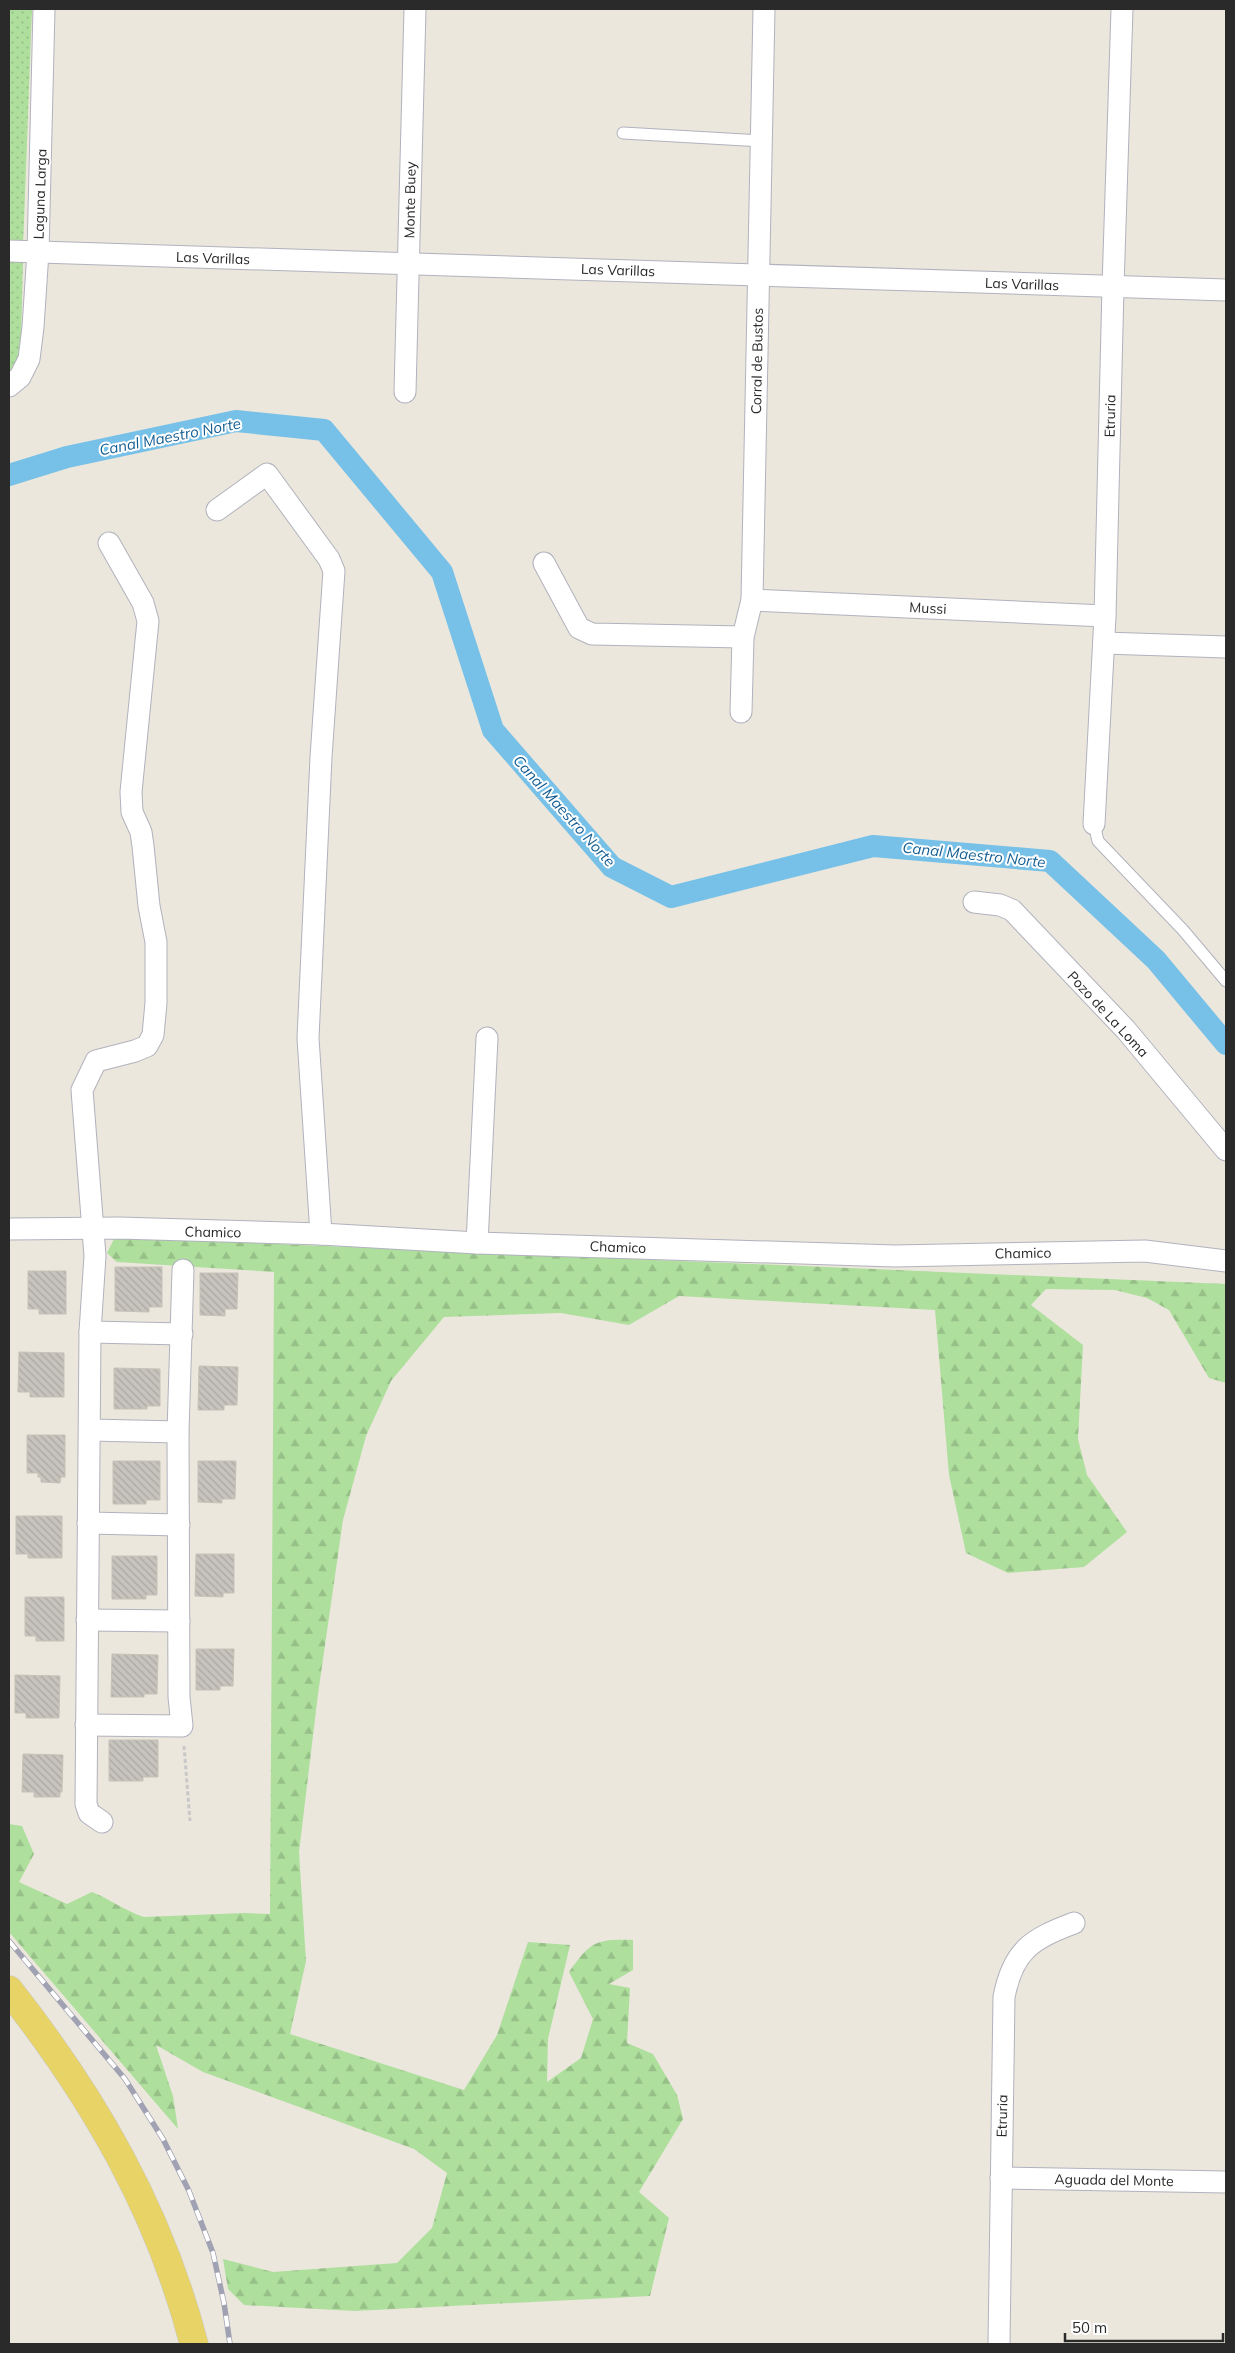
<svg xmlns="http://www.w3.org/2000/svg" width="1235" height="2353" viewBox="0 0 1235 2353" font-family="Mulish,sans-serif">
	<style>
		.forest { fill: url(#forest-firs) }
		.park { fill: url(#park-dots) }
		.lines { fill: none; stroke-linecap: round; stroke-linejoin: round }
		.canal { stroke: #77c0e7; stroke-width: 22 }
		.building { fill: url(#building-back-hatch); stroke: #c7c2b7 }
		.lane-casing { stroke: #b1b2bd; stroke-width: 13 }
		.street-casing { stroke: #b1b2bd; stroke-width: 23 }
		.primary-casing { stroke: #c8c8c8; stroke-width: 29 }
		.path { stroke: #c8c8c8; stroke-width: 3; stroke-dasharray: 4 2.5; stroke-linecap: butt }
		.lane { stroke: #fff; stroke-width: 11 }
		.street { stroke: #fff; stroke-width: 21 }
		.primary { stroke: #e8d466; stroke-width: 28 }
		.rail-casing { stroke: #a0a2b3; stroke-width: 5.5 }
		.rail { stroke: #fff; stroke-width: 4; stroke-dasharray: 11; stroke-linecap: butt }
		.labels { text-anchor: middle; stroke-width: 4; stroke-linejoin: round; paint-order: stroke }
		.street-label { font-size: 14px; fill: #2a2a2a; stroke: #fff }
		.water-label { font-size: 15px; font-style: italic; fill: #155e93; stroke: #fff }
	</style>
	<defs>
		<pattern id="forest-firs" width="22" height="20" patternUnits="userSpaceOnUse" patternTransform="scale(1.25)"><rect width="22" height="20" fill="#aedf9d"/><path d="M5 1l3.5 6h-7zM16 11l3.5 6h-7z" fill="#96c087"/></pattern>
		<pattern id="park-dots" width="8" height="8" patternUnits="userSpaceOnUse" patternTransform="scale(1.25)"><rect width="8" height="8" fill="#aedf9d"/><path d="M2 2h.1M6 6h.1" fill="none" stroke="#96c087" stroke-width="1.8" stroke-linecap="round"/></pattern>
		<pattern id="building-back-hatch" width="6" height="6" patternUnits="userSpaceOnUse" patternTransform="scale(1.25)"><rect width="6" height="6" fill="#c7c3bd"/><path d="M-1 5l2 2M0 0l6 6M5-1l2 2" fill="none" stroke="#aba8a3"/></pattern>
	</defs>
	<rect width="100%" height="100%" fill="#ebe7dd"/>
	<!-- forest -->
	<path class="forest" d="M115,1237l1111,47v99l-17,-5 -40,-68 -22,-12 -32,-8 -69,-1 -15,16 52,40 -5,94 9,36 40,57 -43,35 -76,6 -42,-20 -17,-78 -14,-165 -256,-14 -50,29 -68,-12 -117,4 -53,64 -25,55 -23,84 -25,174 -19,158 7,109 -16,73 174,56 33,-55 31,-93 42,3 -22,94 -1,43 34,-24 12,-39 -24,-47c22,-31 27,-33 64,-32v30l-24,14 21,4 -3,55 26,11 24,41 6,24 -44,73 30,26 -19,78 -295,15 -111,-6 -16,-16 -5,-30 50,13 124,-9 35,-35 15,-55 -33,-24 -211,-77 -47,-27 17,51 5,33 -169,-197v-108l13,2 12,28 -15,28 48,22 25,-12c18,7 33,19 52,25l100,-4 26,1 4,-642 -157,-10 -10,-9z"/>
	<!-- park -->
	<g class="park">
		<polygon points="9,9 32,9 23,247 9,247"/>
		<polygon points="9,261 23,262 20,377 9,378"/>
	</g>
	<g class="lines">
		<!-- canal -->
		<polyline class="canal" points="9,475 67,457 236,421 324,430 442,572 493,730 612,867 671,897 873,846 1050,861 1156,960 1226,1044"/>
	</g>
	<!-- building -->
	<g class="building">
		<polygon points="115,1267 162,1267 162,1307 149,1307 149,1312 115,1311"/>
		<polygon points="28,1271 66,1271 66,1314 39,1314 39,1309 28,1309"/>
		<polygon points="200,1273 238,1273 237,1309 225,1309 225,1316 200,1315"/>
		<polygon points="19,1352 64,1353 64,1397 30,1397 30,1392 18,1392"/>
		<polygon points="199,1366 238,1367 237,1405 224,1405 224,1410 198,1410"/>
		<polygon points="114,1368 160,1369 160,1406 147,1406 147,1409 114,1409"/>
		<polygon points="27,1435 65,1435 65,1477 61,1477 60,1483 41,1482 41,1477 38,1477 38,1473 27,1473"/>
		<polygon points="113,1461 160,1461 160,1500 146,1500 146,1504 113,1504"/>
		<polygon points="198,1461 236,1461 235,1499 222,1499 222,1503 198,1502"/>
		<polygon points="16,1516 62,1516 62,1558 28,1558 28,1554 16,1554"/>
		<polygon points="196,1554 234,1554 234,1593 223,1593 223,1597 195,1596"/>
		<polygon points="112,1556 157,1556 157,1595 146,1595 146,1599 112,1599"/>
		<polygon points="25,1597 64,1597 64,1641 36,1641 36,1636 25,1636"/>
		<polygon points="196,1649 234,1649 233,1686 220,1686 220,1690 196,1690"/>
		<polygon points="112,1654 158,1655 157,1694 144,1694 144,1697 111,1697"/>
		<polygon points="15,1675 60,1676 59,1718 26,1718 26,1713 15,1713"/>
		<polygon points="109,1740 158,1740 158,1777 143,1777 143,1781 109,1781"/>
		<polygon points="23,1754 63,1755 62,1792 60,1792 60,1797 34,1797 34,1792 22,1792"/>
	</g>
	<g class="lines">
		<defs>
			<g id="lane">
				<polyline points="623,133 762,141"/>
				<polyline points="1094,824 1098,841 1183,930 1226,981"/>
			</g>
			<g id="street">
				<polyline points="9,251 1226,290"/>
				<polyline points="9,386 20,377 29,359 33,327 38,252 44,9"/>
				<polyline points="405,392 415,9"/>
				<polyline points="217,510 267,474 329,559 334,571 321,757 308,1038 321,1234"/>
				<polyline points="544,563 579,628 592,634 743,637"/>
				<polyline points="752,600 1105,616"/>
				<polyline points="1104,643 1226,647"/>
				<polyline points="741,712 743,637 752,600 764,9"/>
				<polyline points="1094,824 1105,616 1113,287 1122,9"/>
				<polyline points="974,902 1000,905 1012,910 1126,1030 1226,1150"/>
				<polyline points="9,1229 119,1228 321,1234 477,1243 895,1256 1145,1251 1226,1261"/>
				<polyline points="477,1243 487,1038"/>
				<polyline points="90,1332 182,1334"/>
				<polyline points="90,1430 178,1432"/>
				<polyline points="88,1523 179,1525"/>
				<polyline points="87,1620 179,1621"/>
				<polyline points="86,1725 182,1726 179,1697 178,1432 183,1270"/>
				<polyline points="102,1822 89,1813 86,1804 90,1332 95,1256 82,1090 96,1061 135,1051 147,1046 153,1035 156,1003 156,942 149,906 143,846 141,832 132,812 131,792 148,621 143,603 109,543"/>
				<polyline points="1001,2178 1226,2182"/>
				<path d="M999,2344l5,-347c9,-47 28,-58 70,-74"/>
			</g>
			<path id="primary" d="M9,1990c85,108 150,220 185,354"/>
		</defs>
		<!-- lane casing -->
		<use href="#lane" class="lane-casing"/>
		<!-- street casing -->
		<use href="#street" class="street-casing"/>
		<!-- primary casing -->
		<use href="#primary" class="primary-casing"/>
		<!-- path -->
		<polyline class="path" points="184,1746 190,1821"/>
		<!-- lane -->
		<use href="#lane" class="lane"/>
		<!-- street -->
		<use href="#street" class="street"/>
		<!-- primary -->
		<use href="#primary" class="primary"/>
		<defs>
			<polyline id="rail" points="9,1941 125,2079 163,2139 189,2191 213,2253 224,2303 230,2344"/>
		</defs>
		<!-- rail casing -->
		<use href="#rail" class="rail-casing"/>
		<!-- rail -->
		<use href="#rail" class="rail"/>
	</g>
	<g class="labels">
		<!-- street labels -->
		<g class="street-label">
			<text transform="translate(40 194) rotate(-88)" y="5">Laguna Larga</text>
			<text transform="translate(410 200) rotate(-89)" y="5">Monte Buey</text>
			<text transform="translate(213 258) rotate(2)" y="5">Las Varillas</text>
			<text transform="translate(618 270) rotate(2)" y="5">Las Varillas</text>
			<text transform="translate(1022 284) rotate(2)" y="5">Las Varillas</text>
			<text transform="translate(757 361) rotate(-89)" y="5">Corral de Bustos</text>
			<text transform="translate(1110 416) rotate(-89)" y="5">Etruria</text>
			<text transform="translate(928 608) rotate(3)" y="5">Mussi</text>
			<text transform="translate(1108 1014) rotate(47)" y="5">Pozo de La Loma</text>
			<text transform="translate(213 1232) rotate(1)" y="5">Chamico</text>
			<text transform="translate(618 1247) rotate(2)" y="5">Chamico</text>
			<text transform="translate(1023 1253) rotate(-1)" y="5">Chamico</text>
			<text transform="translate(1002 2116) rotate(-89)" y="5">Etruria</text>
			<text transform="translate(1114 2180) rotate(1)" y="5">Aguada del Monte</text>
		</g>
		<!-- water labels -->
		<g class="water-label">
			<text transform="translate(170 437) rotate(-11)" y="5">Canal Maestro Norte</text>
			<text transform="translate(564 811) rotate(48)" y="5">Canal Maestro Norte</text>
			<text transform="translate(974 855) rotate(6)" y="5">Canal Maestro Norte</text>
		</g>
	</g>
	<!-- border -->
	<rect width="1235" height="2353" fill="none" stroke="#2a2a2a" stroke-width="20"/>
	<!-- scale -->
	<path d="M1065 2333v8h158v-8" fill="none" stroke="#2a2a2a" stroke-width="2.5"/>
	<text x="1072" y="2333" font-size="15" fill="#2a2a2a" stroke="#ffffff" stroke-width="4" paint-order="stroke">50 m</text>
</svg>
